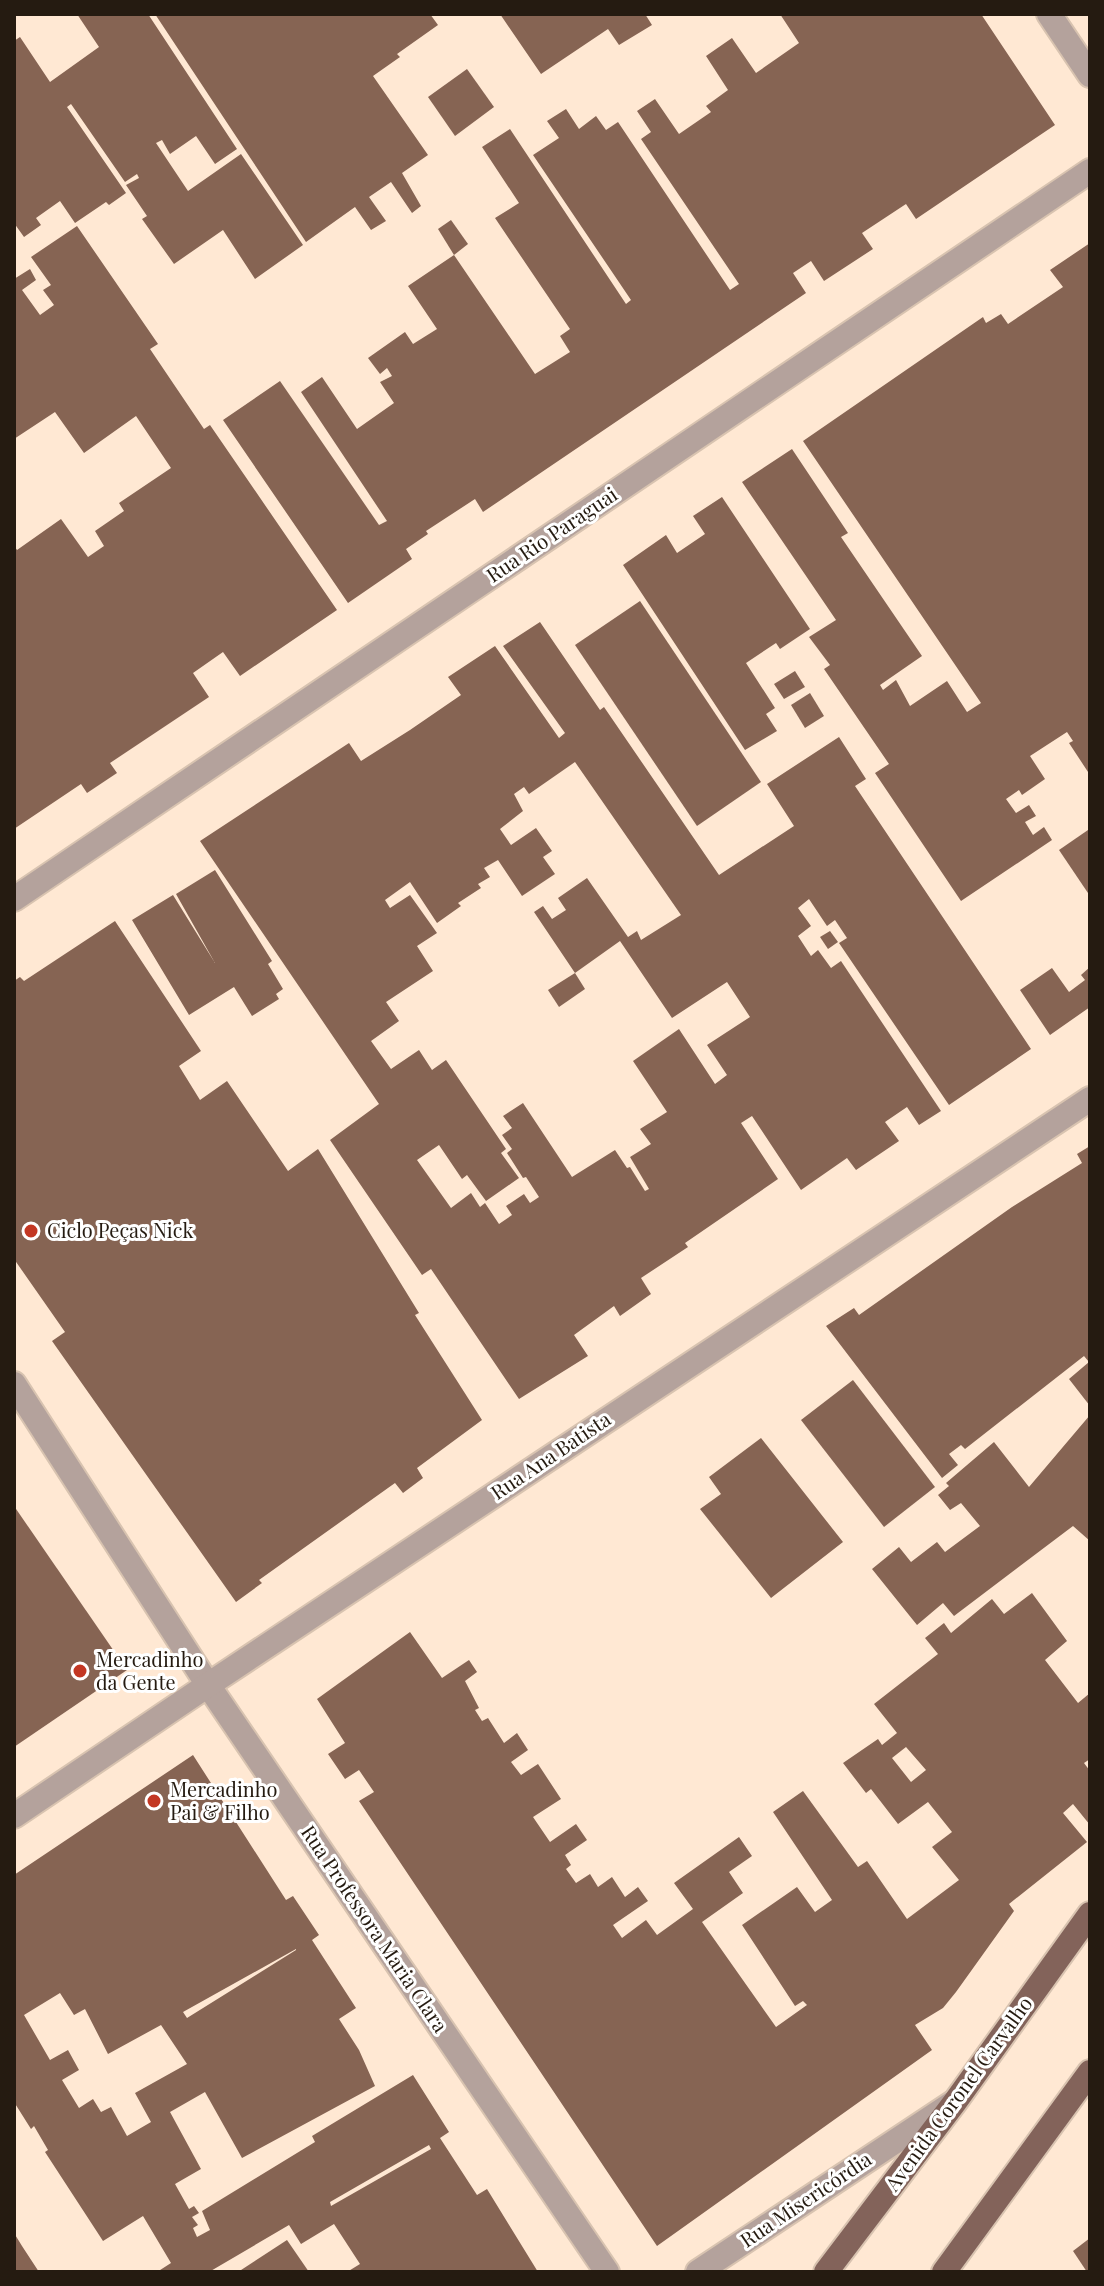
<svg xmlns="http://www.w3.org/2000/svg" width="1104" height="2286" viewBox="0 0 1104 2286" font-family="'Playfair Display',serif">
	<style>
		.building { fill: #866453; fill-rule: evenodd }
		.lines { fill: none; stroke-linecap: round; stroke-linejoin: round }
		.minor-casing { stroke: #d8c3b0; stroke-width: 28 }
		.major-casing { stroke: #d8c3b0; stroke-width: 28 }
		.minor { stroke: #b4a29c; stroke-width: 24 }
		.major { stroke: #83635a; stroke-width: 24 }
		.poi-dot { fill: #c33723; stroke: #fff; stroke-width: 3 }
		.labels { text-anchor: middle; stroke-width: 6; stroke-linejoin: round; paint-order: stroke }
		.street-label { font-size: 20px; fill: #251b11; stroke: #fff }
		.poi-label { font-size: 20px; fill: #251b11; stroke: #fff; text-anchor: start }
	</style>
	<rect width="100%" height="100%" fill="#ffe8d3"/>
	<!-- building -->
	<g class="building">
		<polygon points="77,14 148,14 237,149 215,164 196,136 170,154 162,140 156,143 188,191 241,154 303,245 255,279 223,230 174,264 142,219 147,216 126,185 139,178 137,174 125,182 71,104 67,107 126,193 109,205 106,202 75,223 60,201 36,218 41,225 24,237 14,223 14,41 20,37 50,82 99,47"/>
		<polygon points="155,14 430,14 438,25 397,54 400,57 373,76 428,155 402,173 421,206 412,213 391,182 369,197 386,221 371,230 355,207 306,242"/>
		<polygon points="500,14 645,14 652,25 619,45 608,29 541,74"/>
		<polygon points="780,14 981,14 1055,125 916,219 906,204 862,233 873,249 824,281 811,261 793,273 806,293 483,512 475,499 426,531 428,534 406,549 412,559 348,603 223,420 280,381 379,525 387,521 301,392 322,377 357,429 394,403 380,382 392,376 387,368 380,374 368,358 405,332 413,344 437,329 408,286 454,255 535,374 570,352 560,336 570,329 495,218 519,203 482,147 510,129 626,304 631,300 533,155 559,138 547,121 566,109 579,129 596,116 606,130 618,122 730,290 739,284 641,139 651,132 637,111 655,99 679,134 711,112 706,106 728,90 706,56 732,38 756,73 799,43"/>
		<polygon points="467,69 494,107 455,136 428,97"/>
		<polygon points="451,220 468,244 454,255 438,229"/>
		<polygon points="77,226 158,344 150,349 204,429 210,425 337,610 240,676 223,652 193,673 209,697 110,763 117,773 87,793 81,784 14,829 14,546 17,550 61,519 88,557 104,546 95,531 124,511 119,503 171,468 136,416 84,453 55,412 14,439 14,279 30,269 36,280 22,290 40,315 54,305 43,290 51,285 31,257"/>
		<polygon points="1090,243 1090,775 1069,743 1073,741 1067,732 1030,756 1045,779 1022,795 1019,790 1006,799 1016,813 1029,805 1036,816 1025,822 1033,835 1044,827 1052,840 961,901 875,773 889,764 824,669 830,665 809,637 836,620 742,482 792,449 848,533 841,537 922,656 880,685 883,690 896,680 910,706 947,681 967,712 981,703 803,441 983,317 986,323 1001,314 1008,324 1063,287 1050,270"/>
		<polygon points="722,497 810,629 780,649 776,643 746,663 775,708 766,714 777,731 745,750 623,565 666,535 677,553 705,534 693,516"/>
		<polygon points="640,601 761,782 697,826 575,645"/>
		<path d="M540,622l60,88 4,-3 115,168 75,-49 -27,-42 72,-47 27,42 -11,7 176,263 -82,56 -110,-162 8,-5 -12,-18 -8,6 -18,-27 -11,9 13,18 -13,10 13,20 7,-6 13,18 10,-7 100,150 -22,14 -12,-18 -22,15 14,19 -43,29 -9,-12 -46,32 -49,-74 -11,7 37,56 -93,64 3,4 -47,31 10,16 -31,22 -6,-10 -40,29 14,21 -69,43 -88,-130 -9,6 -92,-135 49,-36 -179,-263 149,-98 12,18 49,-31 51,-35 -13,-18 47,-31 64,92 6,-5 -62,-87zM575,762l106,153 -40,25 -4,-9 -9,6 -41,-59 -29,20 8,12 -14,9 -9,-13 -9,6 41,61 45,-32 52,77 55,-36 23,35 -43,28 20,30 -12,9 -36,-55 -46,32 34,51 -27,17 11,15 -21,13 19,32 -4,2 -15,-24 -3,1 -12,-18 -43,27 -49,-74 -20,13 9,12 -10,7 10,14 -5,4 16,25 3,-1 13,20 -9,6 -6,-9 -18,12 6,9 -13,9 -14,-21 -5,4 -9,-14 -20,15 -34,-48 22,-15 23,34 5,-4 19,26 33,-23 -18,-25 5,-4 -60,-89 -14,10 -13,-20 -28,19 -20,-28 28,-20 -13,-19 47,-31 -16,-25 20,-13 -27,-38 -20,13 -5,-8 25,-18 27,41 24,-17 -3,-3 23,-15 -3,-4 12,-7 -6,-9 14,-8 24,36 33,-22 -12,-17 9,-6 -16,-23 -25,17 -11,-16 23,-18 -9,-17 10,-7 5,7z"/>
		<polygon points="795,671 805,687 784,699 774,684"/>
		<polygon points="810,693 824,716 805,728 791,705"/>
		<polygon points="1088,830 1090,833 1090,896 1059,850"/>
		<polygon points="215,870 272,961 268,964 283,989 276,994 279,999 252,1016 234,987 189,1015 132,920 173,895 215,963 176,894"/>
		<polygon points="115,921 201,1051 179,1066 200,1100 227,1081 288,1171 318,1149 419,1313 415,1315 482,1420 417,1468 423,1478 403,1493 395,1483 259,1580 262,1583 236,1602 52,1341 65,1332 14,1259 14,981 20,977 24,981"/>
		<polygon points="830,931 838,942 828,949 820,937"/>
		<polygon points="1090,967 1090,1007 1050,1035 1020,990 1052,968 1069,992 1085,980 1081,975"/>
		<polygon points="575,973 585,989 559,1007 548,990"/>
		<polygon points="1090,1146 1090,1406 1069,1379 1089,1362 1084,1356 965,1449 961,1445 949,1454 958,1465 942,1478 826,1326 854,1308 859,1315 1012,1207 1082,1163 1077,1154"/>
		<polygon points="853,1380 935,1487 884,1527 801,1420"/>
		<polygon points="1090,1415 1090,1541 1073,1526 954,1616 943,1603 917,1625 872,1569 899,1547 911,1562 937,1542 945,1552 980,1526 961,1503 950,1510 938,1495 949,1486 946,1483 994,1442 1029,1487"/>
		<polygon points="761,1438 843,1542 771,1598 700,1509 721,1494 709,1477"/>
		<polygon points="14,1506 127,1670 14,1747"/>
		<path d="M1032,1593l35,48 -22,19 33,43 12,-10v66l-6,4 6,8v54l-17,-21 -10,9 24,29 -78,62 5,7 -58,81 -13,16 -28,17 17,25 -275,196 -298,-445 15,-9 -15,-22 -14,9 -17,-25 17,-11 -28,-44 93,-67 32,46 27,-18 8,12 -12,9 14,27 -4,2 7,11 6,-3 16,25 13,-10 11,17 -17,12 10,13 17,-11 23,35 -28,18 17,25 26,-18 11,16 -22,15 6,10 -5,4 10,14 14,-9 8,13 14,-10 13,20 13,-10 10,14 -35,24 9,13 24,-18 11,15 36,-26 -19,-26 65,-46 13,19 -23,16 14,21 -41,29 74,105 31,-22 -4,-4 -8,5 -53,-81 55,-38 18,25 17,-12 -59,-88 30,-21 55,76 9,-6 40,58 52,-39 -27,-33 20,-15 -24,-30 -30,22 -27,-35 -5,4 -23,-30 35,-24 4,6 15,-12 -23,-29 64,-50 -13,-16 19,-15 7,10 41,-34 12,15zM906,1747l20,23 -15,12 -19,-24z"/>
		<path d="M193,1755l93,145 7,-4 26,39 -7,5 44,68 -17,11 20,31 16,36 -133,72 -37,-66 -35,20 31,57 -26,15 14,25 5,-3 5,7 -7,4 6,8 -5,3 4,9 13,-7 -8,-19 113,-69 -3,-6 101,-61 36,57 -9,6 37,57 10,-6 51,83h-191l13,-8 -26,-40 -33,20 -12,-19 -80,47h-52l14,-9 -28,-47 -40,25 -58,-89 3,-2 -14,-24 -3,3 -17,-27v-227zM296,1949v1l-109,68 -4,-6zM60,1993l14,22 11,-6 23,45 53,-29 26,39 -52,29 16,29 -24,14 -16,-29 -10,5 -8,-13 -14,9 -17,-28 17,-10 -11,-20 -18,10 -26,-45zM429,2145l2,4 -100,57 -1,-4z"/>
		<polygon points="14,2233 22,2246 39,2272 14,2272"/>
		<polygon points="1090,2238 1090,2272 1087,2272 1073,2251"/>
		<polygon points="287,2240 309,2272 238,2272"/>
	</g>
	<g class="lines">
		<defs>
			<g id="minor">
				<polyline points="1049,14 1090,75"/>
				<polyline points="14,899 1090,171"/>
				<polyline points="14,1384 208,1685 607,2272"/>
				<polyline points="14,1816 208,1685 1090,1099"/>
				<polyline points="698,2272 953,2103"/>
			</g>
			<g id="major">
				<polyline points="826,2272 955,2102 1090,1914"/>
				<polyline points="944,2272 1090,2072"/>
			</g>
		</defs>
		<!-- minor casing -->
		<use href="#minor" class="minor-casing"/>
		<!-- major casing -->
		<use href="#major" class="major-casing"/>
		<!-- minor -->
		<use href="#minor" class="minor"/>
		<!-- major -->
		<use href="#major" class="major"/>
	</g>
	<!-- markers -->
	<g class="poi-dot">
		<circle cx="31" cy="1231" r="8"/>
		<circle cx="80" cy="1671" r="8"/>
		<circle cx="154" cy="1801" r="8"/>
	</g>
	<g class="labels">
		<!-- street labels -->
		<g class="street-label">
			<text transform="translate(552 535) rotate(-34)" y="7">Rua Rio Paraguai</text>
			<text transform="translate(551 1456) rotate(-34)" y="7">Rua Ana Batista</text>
			<text transform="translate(374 1929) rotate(56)" y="7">Rua Professora Maria Clara</text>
			<text transform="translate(959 2094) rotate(-54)" y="7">Avenida Coronel Carvalho</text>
			<text transform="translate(806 2200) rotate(-34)" y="7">Rua Misericórdia</text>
		</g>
		<!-- poi labels -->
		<g class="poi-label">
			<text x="47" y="1238">Ciclo Peças Nick</text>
			<text x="96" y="1667">Mercadinho<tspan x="96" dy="23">da Gente</tspan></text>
			<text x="170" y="1797">Mercadinho<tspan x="170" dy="23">Pai &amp; Filho</tspan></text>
		</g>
	</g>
	<!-- border -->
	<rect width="1104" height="2286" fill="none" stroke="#251b11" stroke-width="32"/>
</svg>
